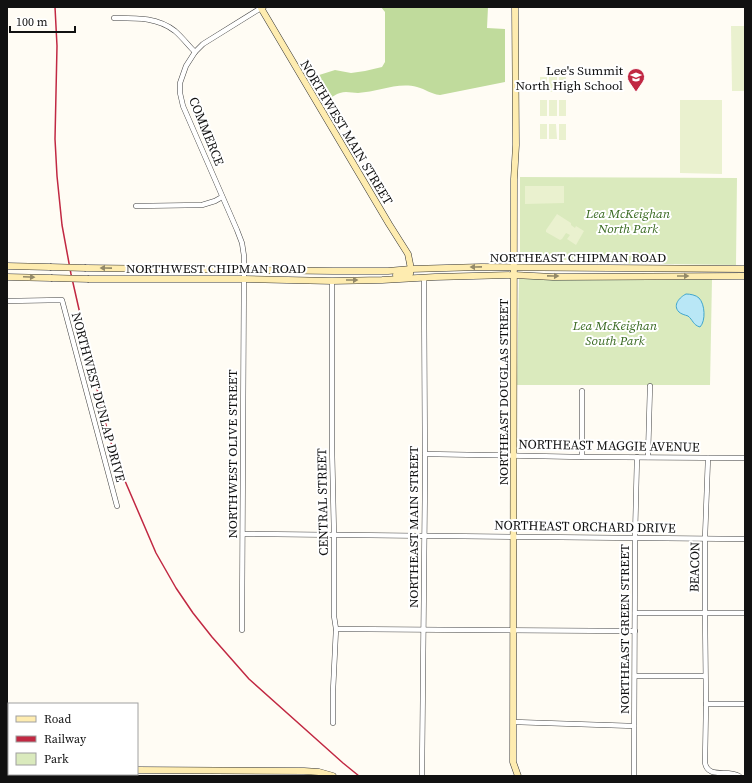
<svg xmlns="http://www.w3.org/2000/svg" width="752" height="783" viewBox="0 0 752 783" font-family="'Source Serif 4',serif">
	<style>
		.green { fill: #daeabd }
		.forest { fill: #c0db9c }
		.pitch { fill: #eaf1cf }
		.water { fill: #b9e7f6; stroke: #40a6cd }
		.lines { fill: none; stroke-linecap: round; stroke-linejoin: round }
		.street-casing { stroke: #444; stroke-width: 5.5 }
		.secondary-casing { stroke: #333; stroke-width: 7 }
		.street { stroke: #fff; stroke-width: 4.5 }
		.secondary { stroke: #feecb0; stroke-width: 6 }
		.rail { stroke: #c12842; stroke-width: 1.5 }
		.secondary-bridge-casing { stroke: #333; stroke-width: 7; stroke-linecap: butt }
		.secondary-bridge { stroke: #feecb0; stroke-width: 6 }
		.oneway { fill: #938968 }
		.labels { text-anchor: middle; stroke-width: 4; stroke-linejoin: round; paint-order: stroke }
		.poi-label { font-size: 13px; fill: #111; stroke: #fff; text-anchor: end }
		.street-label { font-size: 13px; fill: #111; stroke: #fff }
		.park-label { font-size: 13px; font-style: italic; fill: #386920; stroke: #fff }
	</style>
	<rect width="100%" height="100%" fill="#fffcf4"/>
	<!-- green -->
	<g class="green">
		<polygon points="520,177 737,178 736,265 586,263 567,260 523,261 520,258"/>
		<polygon points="519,279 712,279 710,385 517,385"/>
	</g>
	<!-- forest -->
	<path class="forest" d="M381,7h107l-1,21 18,1v53l-65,13c-10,-1 -14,-6 -23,-8 -20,-5 -39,5 -59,6 -6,0 -12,-2 -18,0 -4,1 -8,4 -11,6l-13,-23 19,-6 16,3 14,-2 17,-4 3,-5v-50z"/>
	<!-- pitch -->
	<g class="pitch">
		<polygon points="731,26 745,26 745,91 732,91"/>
		<rect x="540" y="77" width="7" height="15"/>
		<rect x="549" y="77" width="8" height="15"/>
		<rect x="559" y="77" width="7" height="15"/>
		<rect x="540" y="100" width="7" height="16"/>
		<polygon points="557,100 557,116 549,116 549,100"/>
		<rect x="559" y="100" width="7" height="16"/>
		<polygon points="680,100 722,100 722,174 680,173"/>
		<rect x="540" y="124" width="7" height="15"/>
		<polygon points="549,124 556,124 557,139 549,139"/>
		<rect x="559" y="124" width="7" height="16"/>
		<polygon points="525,186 564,186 564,203 525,204"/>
		<polygon points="557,214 571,223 571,225 575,228 576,226 584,231 576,245 567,239 570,235 566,233 562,239 560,240 546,232 546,230"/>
	</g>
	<!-- water -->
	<path class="water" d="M686,294c4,0 10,1 13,4 6,6 7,23 1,29 -7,-2 -7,-7 -12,-11 -3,-1 -7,-2 -9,-4 -7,-7 1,-15 7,-18z"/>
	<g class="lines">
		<defs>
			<g id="street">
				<path d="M114,18c21,0 43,-1 61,13 7,6 13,14 20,21"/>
				<polyline points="136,206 202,205 215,201 222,197"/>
				<polyline points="332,281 332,446 334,535 334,616 336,629 333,691 333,723"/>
				<polyline points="7,301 62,300 117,506"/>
				<polyline points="582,391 582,457"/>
				<polyline points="425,454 582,457 745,458"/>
				<polyline points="648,457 650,386"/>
				<path d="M708,458l-3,80v74l1,92 -1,59c3,16 23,6 34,13"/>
				<polyline points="243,534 745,539"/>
				<polyline points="635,613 745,613"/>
				<polyline points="336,629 635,631"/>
				<polyline points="242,630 244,256 242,243 237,230 183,106 180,93 180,83 186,66 195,52 203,44 261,8 260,7"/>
				<polyline points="635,676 705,676"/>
				<polyline points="706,704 745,704"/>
				<polyline points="514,722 634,726"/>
				<polyline points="422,776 425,477 424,278"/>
				<polyline points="634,776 635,538 637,457"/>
			</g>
			<g id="secondary">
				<polyline points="263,7 261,8 389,224 408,254 411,269"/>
				<polyline points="515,7 516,145 514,179 513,762 518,776"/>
				<polyline points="7,266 50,267"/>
				<polyline points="86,268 333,271 388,271 411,269 481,267 745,269"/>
				<polyline points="396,275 410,274 411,269"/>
				<polyline points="7,277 51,278"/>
				<polyline points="89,279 244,279 332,281 382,280 435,277 514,275 553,277 745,276"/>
				<polyline points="7,769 9,769"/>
				<polyline points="137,770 304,771 319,772 333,776"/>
			</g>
		</defs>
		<!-- street casing -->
		<use href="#street" class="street-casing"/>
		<!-- secondary casing -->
		<use href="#secondary" class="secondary-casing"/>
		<!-- street -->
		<use href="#street" class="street"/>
		<!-- secondary -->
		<use href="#secondary" class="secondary"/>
		<!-- rail -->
		<polyline class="rail" points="55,7 57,46 55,139 57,176 62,225 71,274 102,411 116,460 156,553 176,588 193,613 212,637 249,679 343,763 359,776"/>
		<defs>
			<g id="secondary-bridge">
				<polyline points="50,267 86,268"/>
				<polyline points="51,278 89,279"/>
			</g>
		</defs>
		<!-- secondary-bridge casing -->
		<use href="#secondary-bridge" class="secondary-bridge-casing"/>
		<!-- secondary-bridge -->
		<use href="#secondary-bridge" class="secondary-bridge"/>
	</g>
	<!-- one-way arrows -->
	<defs><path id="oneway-solid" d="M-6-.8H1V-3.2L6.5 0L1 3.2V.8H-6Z"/></defs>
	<g class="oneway">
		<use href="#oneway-solid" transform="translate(476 267) rotate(179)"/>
		<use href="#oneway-solid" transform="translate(106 268) rotate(-179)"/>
		<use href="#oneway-solid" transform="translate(553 276) rotate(1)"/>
		<use href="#oneway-solid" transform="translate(683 276)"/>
		<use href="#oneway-solid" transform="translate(29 277) rotate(2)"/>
		<use href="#oneway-solid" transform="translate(352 280)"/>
	</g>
	<!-- icons -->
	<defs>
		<symbol id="school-pin" viewBox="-11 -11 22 30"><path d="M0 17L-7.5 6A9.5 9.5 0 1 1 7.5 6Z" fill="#c12842" stroke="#fff"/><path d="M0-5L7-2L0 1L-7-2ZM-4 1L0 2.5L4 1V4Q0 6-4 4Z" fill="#fff"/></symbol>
	</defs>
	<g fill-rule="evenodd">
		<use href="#school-pin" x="626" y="67" width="20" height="27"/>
	</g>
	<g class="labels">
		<!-- poi labels -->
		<g class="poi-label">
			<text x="623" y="75">Lee's Summit<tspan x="623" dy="15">North High School</tspan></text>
		</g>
		<!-- street labels -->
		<g class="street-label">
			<text transform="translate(207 131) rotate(68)" y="5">COMMERCE</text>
			<text transform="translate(347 132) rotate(59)" y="5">NORTHWEST MAIN STREET</text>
			<text x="578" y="262">NORTHEAST CHIPMAN ROAD</text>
			<text x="216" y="273">NORTHWEST CHIPMAN ROAD</text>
			<text transform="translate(503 392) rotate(-90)" y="5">NORTHEAST DOUGLAS STREET</text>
			<text transform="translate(99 397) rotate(75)" y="5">NORTHWEST DUNLAP DRIVE</text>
			<text transform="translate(609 445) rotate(1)" y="5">NORTHEAST MAGGIE AVENUE</text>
			<text transform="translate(232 454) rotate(-90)" y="5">NORTHWEST OLIVE STREET</text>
			<text transform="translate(322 502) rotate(-91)" y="5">CENTRAL STREET</text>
			<text transform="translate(585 526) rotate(1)" y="5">NORTHEAST ORCHARD DRIVE</text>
			<text transform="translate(413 527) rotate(-90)" y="5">NORTHEAST MAIN STREET</text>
			<text transform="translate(694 567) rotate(-89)" y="5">BEACON</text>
			<text transform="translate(624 629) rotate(-90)" y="5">NORTHEAST GREEN STREET</text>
		</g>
		<!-- park labels -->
		<g class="park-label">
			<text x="628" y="218">Lea McKeighan<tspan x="628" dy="15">North Park</tspan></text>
			<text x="615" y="330">Lea McKeighan<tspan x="615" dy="15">South Park</tspan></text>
		</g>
	</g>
	<!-- border -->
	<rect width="752" height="783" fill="none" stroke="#111111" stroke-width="16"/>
	<!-- legend -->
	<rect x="8" y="703" width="130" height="72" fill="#ffffff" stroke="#a0a0a0"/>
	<rect x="16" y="716" width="20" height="6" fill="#feecb0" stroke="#a0a0a0"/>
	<text x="44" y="723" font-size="12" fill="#111111">Road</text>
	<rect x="16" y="736" width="20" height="6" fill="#c12842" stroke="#a0a0a0"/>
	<text x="44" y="743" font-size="12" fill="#111111">Railway</text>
	<rect x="16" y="753" width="20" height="12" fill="#daeabd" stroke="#a0a0a0"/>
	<text x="44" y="763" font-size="12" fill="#111111">Park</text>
	<!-- scale -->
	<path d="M10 26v6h65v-6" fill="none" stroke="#111111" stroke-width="2"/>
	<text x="16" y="26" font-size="12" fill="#111111" stroke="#ffffff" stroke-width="3" paint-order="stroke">100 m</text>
</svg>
